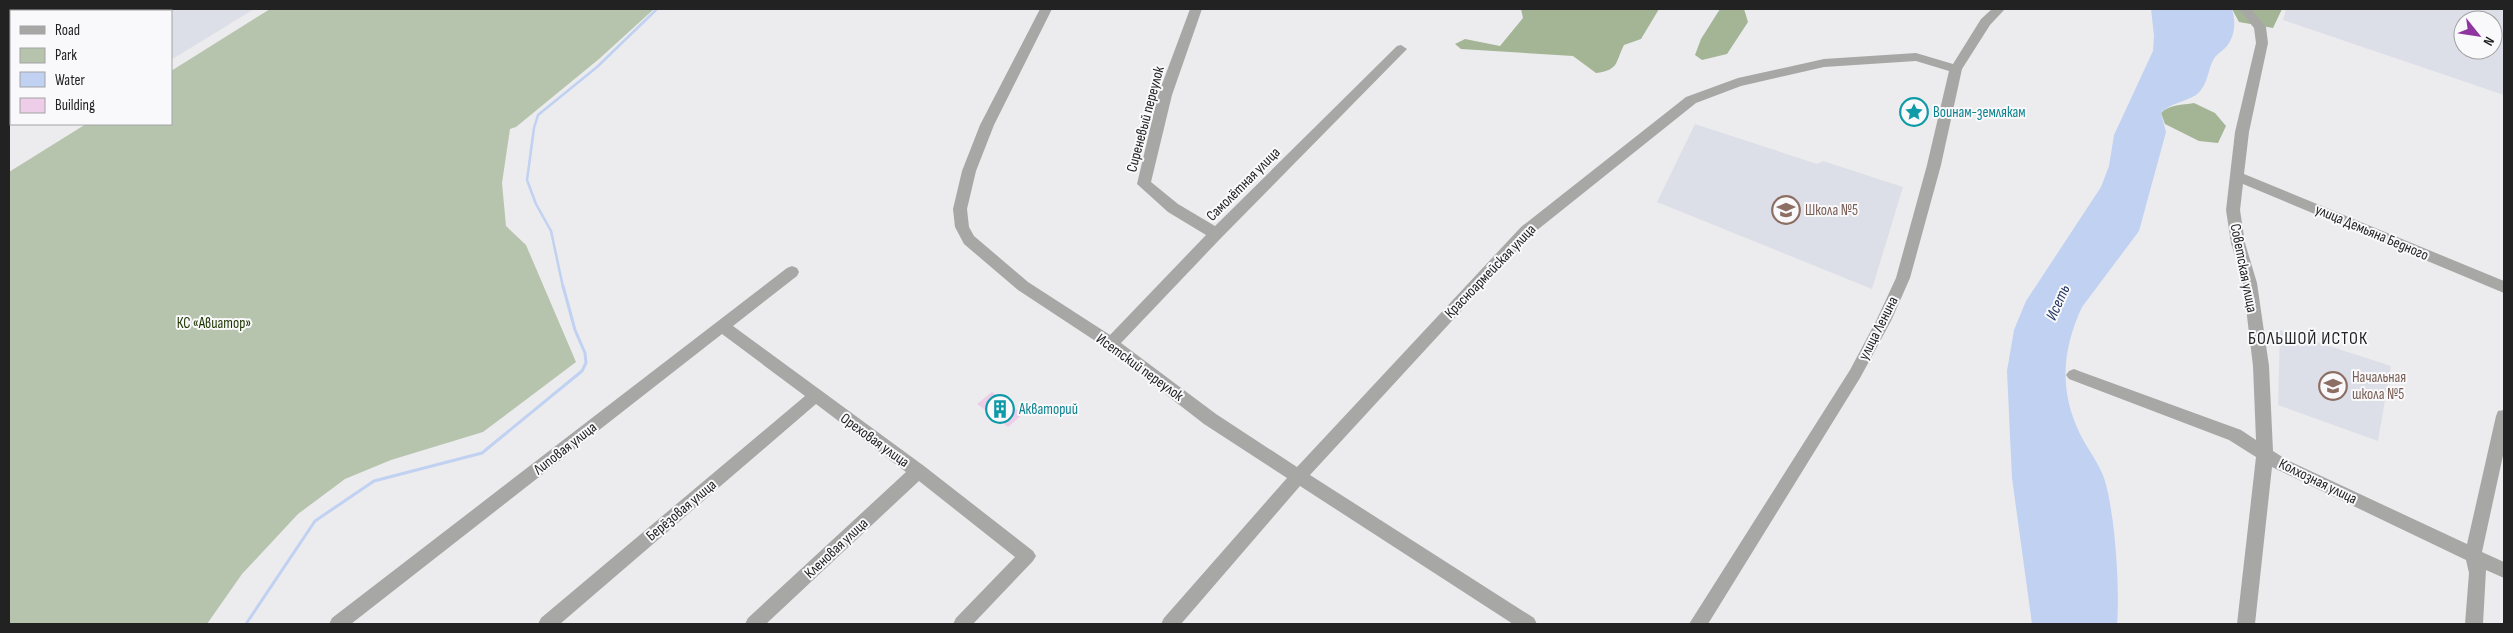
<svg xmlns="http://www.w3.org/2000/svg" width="2513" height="633" viewBox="0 0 2513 633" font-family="'Sofia Sans Condensed',sans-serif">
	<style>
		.built { fill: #dddfe8; fill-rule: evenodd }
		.green { fill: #b7c4ad }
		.forest { fill: #a3b595 }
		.water { fill: #c0d1f2 }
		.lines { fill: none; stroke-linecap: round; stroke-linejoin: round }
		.stream-far1 { stroke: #c0d1f2; stroke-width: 2.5 }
		.stream { stroke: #c0d1f2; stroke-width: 3 }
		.building { fill: #edcde7 }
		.minor { fill: #a7a7a6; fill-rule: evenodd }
		.labels { text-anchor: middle; stroke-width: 4; stroke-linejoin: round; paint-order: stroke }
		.culture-label { font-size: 15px; fill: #0d838f; stroke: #f9f9fb; text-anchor: start }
		.street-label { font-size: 15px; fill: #222223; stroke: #f9f9fb }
		.education-label { font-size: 15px; fill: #785e54; stroke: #f9f9fb; text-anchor: start }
		.park-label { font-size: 15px; fill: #1c3401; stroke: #f9f9fb }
		.water-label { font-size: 16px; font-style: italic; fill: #21345f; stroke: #f9f9fb }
		.quarter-label { font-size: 18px; letter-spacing: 1px; fill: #222223; stroke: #f9f9fb }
	</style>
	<rect width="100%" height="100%" fill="#ececee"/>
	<!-- built -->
	<g class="built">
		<polygon points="9,9 254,9 171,60 171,11 11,11 11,91 9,90"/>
		<path d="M2286,9h218v86l-221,-75zM2463,20h30v30h-30z"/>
		<polygon points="1695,124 1817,164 1823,161 1903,187 1872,289 1657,202"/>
		<polygon points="2280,330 2391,366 2378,441 2278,405"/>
	</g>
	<!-- green -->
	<polygon class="green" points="270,9 654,9 599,59 516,127 510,129 502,183 506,226 526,245 576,362 483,432 391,460 345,479 298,514 242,574 207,624 9,624 9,172 86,124 171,124 171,71"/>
	<!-- forest -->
	<g class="forest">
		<path d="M1521,9h138l-18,30 -17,6c-9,18 -5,25 -28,28l-23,-17 -112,-7 -6,-5 10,-5 35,7 23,-28z"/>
		<polygon points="1720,9 1744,9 1748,22 1727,54 1702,60 1695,55 1701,39"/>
		<polygon points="2232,9 2282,9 2273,28 2239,22"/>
		<path d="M2194,103l21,10 11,13 -8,17 -19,-2 -34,-17 -4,-11c9,-9 21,-8 33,-10z"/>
	</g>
	<!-- water -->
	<path class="water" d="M2151,9h81c4,13 3,26 -5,37 -3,4 -9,7 -12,11 -8,12 -6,28 -19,38 -11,7 -26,8 -35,18l5,19 -27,99 -57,76c-20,43 -23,84 -2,127 8,16 20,30 25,47 10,34 15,107 12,143h-85l-20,-146 -5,-107 7,-41 12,-29 75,-114 8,-21 5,-31 39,-84 1,-15z"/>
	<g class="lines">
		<!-- stream-far1 -->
		<polyline class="stream-far1" points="563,287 551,231 536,204 527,180 534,128 538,115 597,67 657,9"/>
		<!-- stream -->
		<polyline class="stream" points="246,624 315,521 374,481 482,453 582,371 586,363 585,353 575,330 563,286"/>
	</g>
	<!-- building -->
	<polygon class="building" points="992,392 1023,414 1008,427 977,404"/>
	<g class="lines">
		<!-- minor -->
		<g class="minor">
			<polygon points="1040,9 1052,9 994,125 976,171 967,209 969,227 974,236 1028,282 1110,335 1206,235 1168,212 1137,184 1158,95 1190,9 1202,9 1172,95 1151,182 1178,204 1215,226 1397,46 1401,45 1407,49 1221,238 1121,343 1216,414 1297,467 1521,227 1686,97 1738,78 1824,59 1916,53 1953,64 1981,19 1992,9 2005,9 1990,25 1962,69 1941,165 1910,278 1891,321 1860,378 1708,624 1689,624 1850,370 1876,321 1896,278 1927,165 1949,71 1916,61 1824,67 1741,86 1696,103 1531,235 1310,475 1534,618 1537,624 1513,624 1300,486 1181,624 1161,624 1164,618 1287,478 1204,424 1106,348 1018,290 964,244 955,227 953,209 962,171 980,125"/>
			<polygon points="2239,9 2251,9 2266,27 2268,43 2249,132 2244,174 2504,281 2504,293 2243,184 2240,210 2245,243 2257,283 2269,366 2273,451 2287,460 2467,544 2496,416 2498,411 2504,410 2504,451 2482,552 2504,562 2504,578 2486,570 2483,624 2465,624 2469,573 2466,560 2272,467 2255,624 2237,624 2256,457 2229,440 2069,379 2066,375 2069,371 2074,369 2079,371 2241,430 2256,440 2253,366 2243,283 2231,243 2226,210 2235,132 2256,43 2254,28"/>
			<polygon points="792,266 797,268 799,272 797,276 733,326 924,466 1033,551 1036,556 1033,561 973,624 953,624 956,618 1015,557 919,481 766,624 745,624 748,618 906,472 816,404 560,624 538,624 541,618 805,396 722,334 351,624 329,624 332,618 787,268"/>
		</g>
	</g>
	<!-- icons -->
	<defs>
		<symbol id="sight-ring" viewBox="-11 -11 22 22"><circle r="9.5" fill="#f9f9fb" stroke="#0f9aa8" stroke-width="1.5"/><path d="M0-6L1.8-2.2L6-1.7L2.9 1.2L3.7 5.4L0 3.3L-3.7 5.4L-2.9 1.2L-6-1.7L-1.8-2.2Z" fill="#0f9aa8"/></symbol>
		<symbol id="school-ring" viewBox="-11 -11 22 22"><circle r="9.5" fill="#f9f9fb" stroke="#8d6e63" stroke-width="1.5"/><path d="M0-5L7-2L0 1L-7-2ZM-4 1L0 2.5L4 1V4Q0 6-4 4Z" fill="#8d6e63"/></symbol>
		<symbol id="building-ring" viewBox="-11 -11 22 22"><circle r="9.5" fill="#f9f9fb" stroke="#0f9aa8" stroke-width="1.5"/><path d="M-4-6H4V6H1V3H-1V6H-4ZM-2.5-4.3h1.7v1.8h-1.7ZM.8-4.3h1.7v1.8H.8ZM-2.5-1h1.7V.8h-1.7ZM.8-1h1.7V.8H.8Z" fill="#0f9aa8"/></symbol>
	</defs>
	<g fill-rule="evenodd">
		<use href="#sight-ring" x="1898" y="96" width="32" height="32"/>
		<use href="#school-ring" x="1770" y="194" width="32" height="32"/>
		<use href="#school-ring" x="2317" y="370" width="32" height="32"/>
		<use href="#building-ring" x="984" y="393" width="32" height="32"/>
	</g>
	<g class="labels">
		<!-- culture labels -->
		<g class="culture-label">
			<text x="1933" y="117">Воинам-землякам</text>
			<text x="1019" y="414">Акваторий</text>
		</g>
		<!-- street labels -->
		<g class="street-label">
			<text transform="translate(1145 119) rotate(-75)" y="5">Сиреневый переулок</text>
			<text transform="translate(1243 184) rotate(-45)" y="5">Самолётная улица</text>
			<text transform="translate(2372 232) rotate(23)" y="5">улица Демьяна Бедного</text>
			<text transform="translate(2244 268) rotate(79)" y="5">Советская улица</text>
			<text transform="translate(1490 271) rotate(-46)" y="5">Красноармейская улица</text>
			<text transform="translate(1878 328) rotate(-63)" y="5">улица Ленина</text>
			<text transform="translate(1140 367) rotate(36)" y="5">Исетский переулок</text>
			<text transform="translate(875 440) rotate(36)" y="5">Ореховая улица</text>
			<text transform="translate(565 448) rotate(-38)" y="5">Липовая улица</text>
			<text transform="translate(2318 481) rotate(26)" y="5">Колхозная улица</text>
			<text transform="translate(681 510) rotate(-40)" y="5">Берёзовая улица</text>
			<text transform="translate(836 548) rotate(-43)" y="5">Кленовая улица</text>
		</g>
		<!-- education labels -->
		<g class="education-label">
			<text x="1805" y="215">Школа №5</text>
			<text x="2352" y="382">Начальная<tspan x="2352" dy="17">школа №5</tspan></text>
		</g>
		<!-- park labels -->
		<g class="park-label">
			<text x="214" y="328">КС «Авиатор»</text>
		</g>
		<!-- water labels -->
		<g class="water-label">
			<text transform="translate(2057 302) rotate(-66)" y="6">Исеть</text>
		</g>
		<!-- quarter labels -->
		<g class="quarter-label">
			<text x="2308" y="344">БОЛЬШОЙ ИСТОК</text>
		</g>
	</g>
	<!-- border -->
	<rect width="2513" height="633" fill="none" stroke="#222223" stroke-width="20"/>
	<!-- legend -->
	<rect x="10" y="10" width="162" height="115" fill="#f9f9fb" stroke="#a3a3a5"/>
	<rect x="20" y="26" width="25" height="8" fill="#a7a7a6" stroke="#a3a3a5"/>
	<text x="55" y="35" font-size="15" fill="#222223">Road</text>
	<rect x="20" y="48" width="25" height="15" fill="#b7c4ad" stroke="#a3a3a5"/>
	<text x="55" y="60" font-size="15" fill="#222223">Park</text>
	<rect x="20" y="72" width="25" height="15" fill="#c0d1f2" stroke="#a3a3a5"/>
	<text x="55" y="85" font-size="15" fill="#222223">Water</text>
	<rect x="20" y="98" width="25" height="15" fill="#edcde7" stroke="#a3a3a5"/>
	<text x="55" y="110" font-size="15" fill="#222223">Building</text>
	<!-- north arrow -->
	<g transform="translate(2478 35) rotate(120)"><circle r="24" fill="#f9f9fb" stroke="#a3a3a5"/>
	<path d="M0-4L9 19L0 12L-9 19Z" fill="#8f35a0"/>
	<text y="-8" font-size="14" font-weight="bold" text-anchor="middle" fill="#222223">N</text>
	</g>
</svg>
